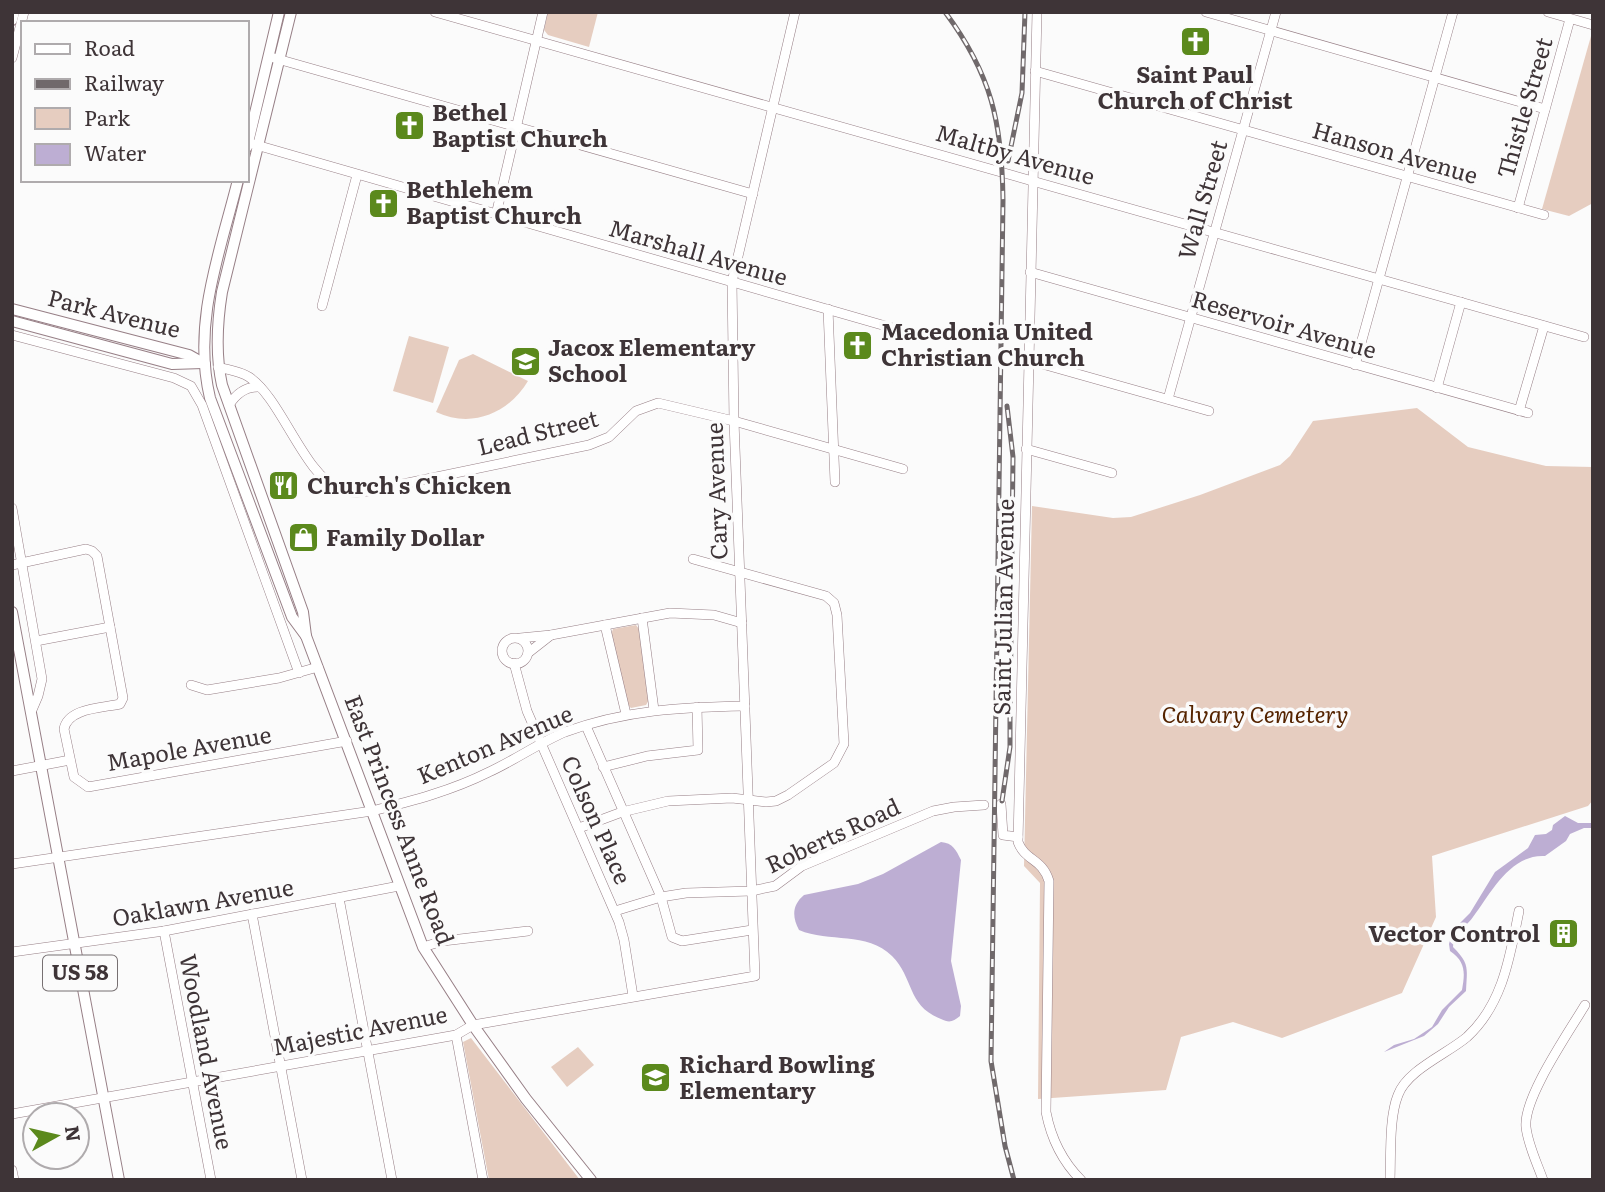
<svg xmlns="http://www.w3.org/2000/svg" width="1605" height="1192" viewBox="0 0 1605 1192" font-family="Literata,serif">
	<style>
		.green { fill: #e6cdc0 }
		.water { fill: #bdaed3 }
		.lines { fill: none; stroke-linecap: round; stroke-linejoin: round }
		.minor-casing { stroke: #977f86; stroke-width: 10 }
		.major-casing { stroke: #977f86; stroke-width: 12 }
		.minor { stroke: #fff; stroke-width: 9 }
		.major { stroke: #fff; stroke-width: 10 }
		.rail-casing { stroke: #70696b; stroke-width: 5 }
		.rail { stroke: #fbfbfb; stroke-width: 2.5; stroke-dasharray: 8; stroke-linecap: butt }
		.labels { text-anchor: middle; stroke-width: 7; stroke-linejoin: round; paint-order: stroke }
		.shield { fill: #fbfbfb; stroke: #777072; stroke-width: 2 }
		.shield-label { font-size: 21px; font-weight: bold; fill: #3e3437 }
		.poi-label { font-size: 23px; font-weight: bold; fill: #3e3437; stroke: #fbfbfb; text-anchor: start }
		.street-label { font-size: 23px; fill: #3e3437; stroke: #fbfbfb }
		.park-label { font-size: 23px; font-style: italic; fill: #552400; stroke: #fbfbfb }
	</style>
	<rect width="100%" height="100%" fill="#fbfbfb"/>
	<!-- green -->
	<g class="green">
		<polygon points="548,12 598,12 589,47 548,35 544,30"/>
		<polygon points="1593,29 1593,203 1569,216 1542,209"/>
		<polygon points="409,336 449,347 433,403 393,391"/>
		<path d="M473,354l55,27c-19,32 -56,48 -92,31l23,-52z"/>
		<polygon points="1417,408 1468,447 1546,466 1593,467 1593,800 1588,806 1432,856 1436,917 1402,993 1282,1038 1233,1022 1181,1037 1166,1090 1038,1099 1040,883 1024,866 1032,506 1113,518 1131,517 1200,495 1280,465 1290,456 1313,421"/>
		<polygon points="636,625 639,629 649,700 646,705 631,708 626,703 611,635 613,629"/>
		<polygon points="471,1038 580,1180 489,1180 463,1042"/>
		<polygon points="578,1047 594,1065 567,1087 551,1067"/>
	</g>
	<!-- water -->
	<g class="water">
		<path d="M1565,816l13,7h15v5h-9l-14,6 -4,7 -21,15c-35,-2 -54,37 -72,61 -5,8 -14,12 -19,19l-1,11c17,17 14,21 13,44l-17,16 -11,17 -14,12 -40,16 10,-7 20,-6 18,-12 10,-17 20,-20c3,-17 4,-28 -12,-39l-1,-7 4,-14 17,-17 25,-41 33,-24 7,-13 11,-1 6,-4 1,-5z"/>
		<path d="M941,842c12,1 15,8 20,18l-10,101 10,45 -1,10c-7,6 -11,7 -19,3 -34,-13 -27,-41 -49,-63 -25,-25 -63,-13 -93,-26 -7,-13 -7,-25 5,-35l54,-11 25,-10z"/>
	</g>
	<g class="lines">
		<defs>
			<g id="minor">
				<polyline points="435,12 1584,337"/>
				<path d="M1037,12l-19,830c7,19 24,16 31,39l-3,231c5,26 16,49 35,68"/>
				<polyline points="1206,12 1545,109"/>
				<polyline points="1548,12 1593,25"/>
				<polyline points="12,58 24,12"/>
				<polyline points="274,58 753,194"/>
				<polyline points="1035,71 1544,215"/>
				<polyline points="253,144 896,329"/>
				<polyline points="1518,208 1570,19"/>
				<polyline points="496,215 543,12"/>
				<polyline points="1030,272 1528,413"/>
				<polyline points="322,306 357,175"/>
				<polyline points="828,309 835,482"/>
				<polyline points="12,335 174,378 191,386 202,405 299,673"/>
				<polyline points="1028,360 1209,411"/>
				<polyline points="1355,365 1453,12"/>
				<path d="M218,367c11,3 22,4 31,10 33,22 55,99 92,113 10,4 22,2 33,0l215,-45 20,-8 27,-26 22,-8 76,18 169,48"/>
				<polyline points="1437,388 1461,302"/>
				<polyline points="1168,399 1276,12"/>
				<path d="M229,405c7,-11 17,-19 31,-18"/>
				<polyline points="1519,411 1544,326"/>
				<polyline points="1026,449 1112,473"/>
				<polyline points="12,508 42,679 38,696 32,710"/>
				<path d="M12,565l74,-16 6,2 5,5 26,142 -3,6c-18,4 -52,4 -56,25l10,48 14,10 259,-46"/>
				<polyline points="642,618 654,710"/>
				<polyline points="605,625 626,714"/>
				<polyline points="520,638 551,635 670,613 714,615 742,623"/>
				<circle cx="515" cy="651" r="13"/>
				<polyline points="36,641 110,627"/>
				<polyline points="528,653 551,635"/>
				<polyline points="514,663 527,711 619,922 624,940 633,996"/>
				<polyline points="191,685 207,690 279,678 318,667"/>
				<polyline points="586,726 661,897 672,937 682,941 752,930"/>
				<polyline points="603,767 647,756 698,750 697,707"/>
				<polyline points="12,771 70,760"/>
				<polyline points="1001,804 1003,835 1018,837"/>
				<polyline points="579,828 622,812 668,801 732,798 766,802 776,801 788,795 834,763 844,744 837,615 834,603 826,596 693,559"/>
				<path d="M12,864l360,-53c40,-10 79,-20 117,-39 26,-12 50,-29 76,-40 60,-22 117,-25 180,-26"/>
				<polyline points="339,898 392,1180"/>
				<polyline points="615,911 661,897 686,893 751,891 775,886 802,866 933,811 954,807 984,805"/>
				<polyline points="252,914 302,1180"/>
				<polyline points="164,931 211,1180"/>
				<polyline points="423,947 443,941 528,931"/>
				<polyline points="12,952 164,931 399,886"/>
				<polyline points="456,1035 483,1180"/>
				<polyline points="12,1114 456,1035 473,1025 755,976 734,421 732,282 795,12"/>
				<polyline points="12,1170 14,1180"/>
				<path d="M1390,1180c1,-25 -1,-63 8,-85 9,-25 49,-41 69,-58 36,-33 43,-81 52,-126"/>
				<path d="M1543,1180c-6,-17 -15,-35 -17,-53 -3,-29 43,-95 59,-122"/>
			</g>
			<g id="major">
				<path d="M291,12l-69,280c-5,31 -7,61 0,93l81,227 3,24 117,311 50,78 53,74 65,81"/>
				<polyline points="12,20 14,12"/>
				<polyline points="247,147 279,12"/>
				<path d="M238,180c-18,72 -46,143 -28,218l82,219 14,19"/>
				<polyline points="12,309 189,355 205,364"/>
				<polyline points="12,321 172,364 203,363"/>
				<polyline points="12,612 119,1180"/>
			</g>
		</defs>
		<!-- minor casing -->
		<use href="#minor" class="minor-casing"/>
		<!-- major casing -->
		<use href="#major" class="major-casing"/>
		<!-- minor -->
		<use href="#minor" class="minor"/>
		<!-- major -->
		<use href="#major" class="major"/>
		<defs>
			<g id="rail">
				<path d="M945,12c47,63 57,111 58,188l-12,861 14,85 9,34"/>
				<polyline points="1008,161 1022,93 1025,12"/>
				<polyline points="1002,801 1010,747 1010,720 1013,457 1007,406"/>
			</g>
		</defs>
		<!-- rail casing -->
		<use href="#rail" class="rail-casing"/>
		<!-- rail -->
		<use href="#rail" class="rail"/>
	</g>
	<!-- icons -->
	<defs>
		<symbol id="church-square" viewBox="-11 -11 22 22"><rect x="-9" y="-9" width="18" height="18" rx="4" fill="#5b891c" stroke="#fbfbfb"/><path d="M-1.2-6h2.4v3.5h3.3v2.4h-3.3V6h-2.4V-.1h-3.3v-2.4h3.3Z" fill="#fff"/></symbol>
		<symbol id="school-square" viewBox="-11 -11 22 22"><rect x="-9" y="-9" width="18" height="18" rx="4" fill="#5b891c" stroke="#fbfbfb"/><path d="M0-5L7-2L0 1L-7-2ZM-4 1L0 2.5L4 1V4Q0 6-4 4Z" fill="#fff"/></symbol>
		<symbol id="restaurant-square" viewBox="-11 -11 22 22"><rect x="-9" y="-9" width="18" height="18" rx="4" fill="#5b891c" stroke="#fbfbfb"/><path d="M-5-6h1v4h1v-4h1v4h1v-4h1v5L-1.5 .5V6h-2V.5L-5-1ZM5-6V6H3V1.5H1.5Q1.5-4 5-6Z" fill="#fff"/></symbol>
		<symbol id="shop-square" viewBox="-11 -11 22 22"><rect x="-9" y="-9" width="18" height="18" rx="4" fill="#5b891c" stroke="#fbfbfb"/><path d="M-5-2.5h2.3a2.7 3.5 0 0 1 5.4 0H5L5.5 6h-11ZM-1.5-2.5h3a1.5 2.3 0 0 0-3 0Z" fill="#fff"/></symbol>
		<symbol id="building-square" viewBox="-11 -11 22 22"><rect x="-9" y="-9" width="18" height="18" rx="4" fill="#5b891c" stroke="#fbfbfb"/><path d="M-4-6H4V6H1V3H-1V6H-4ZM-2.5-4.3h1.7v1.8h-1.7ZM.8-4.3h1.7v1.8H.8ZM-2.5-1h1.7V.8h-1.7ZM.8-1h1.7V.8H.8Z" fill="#fff"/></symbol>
	</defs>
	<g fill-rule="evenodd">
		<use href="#church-square" x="1178" y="24" width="35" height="35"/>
		<use href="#church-square" x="392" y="108" width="35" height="35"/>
		<use href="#church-square" x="366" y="186" width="35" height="35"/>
		<use href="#church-square" x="840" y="328" width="35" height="35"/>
		<use href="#school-square" x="508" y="344" width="35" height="35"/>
		<use href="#restaurant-square" x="266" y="468" width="35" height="35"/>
		<use href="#shop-square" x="286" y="520" width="35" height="35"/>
		<use href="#building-square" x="1546" y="916" width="35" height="35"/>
		<use href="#school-square" x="638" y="1060" width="35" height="35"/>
	</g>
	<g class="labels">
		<!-- shield labels -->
		<rect class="shield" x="43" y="955.5" width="74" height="35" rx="5"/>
		<g class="shield-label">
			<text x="80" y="980">US 58</text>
		</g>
		<!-- poi labels -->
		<g class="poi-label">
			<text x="1195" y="83" text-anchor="middle">Saint Paul<tspan x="1195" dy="26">Church of Christ</tspan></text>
			<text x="432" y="121">Bethel<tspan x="432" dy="26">Baptist Church</tspan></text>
			<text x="406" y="198">Bethlehem<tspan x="406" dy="26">Baptist Church</tspan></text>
			<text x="881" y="340">Macedonia United<tspan x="881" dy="26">Christian Church</tspan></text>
			<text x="548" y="356">Jacox Elementary<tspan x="548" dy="26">School</tspan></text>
			<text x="307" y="494">Church's Chicken</text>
			<text x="326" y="546">Family Dollar</text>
			<text x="1540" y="942" text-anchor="end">Vector Control</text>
			<text x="679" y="1073">Richard Bowling<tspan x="679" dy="26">Elementary</tspan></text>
		</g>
		<!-- street labels -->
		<g class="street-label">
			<text transform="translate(1525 108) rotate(-74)" y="8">Thistle Street</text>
			<text transform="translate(1395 153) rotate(16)" y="8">Hanson Avenue</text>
			<text transform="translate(1015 155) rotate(16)" y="8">Maltby Avenue</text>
			<text transform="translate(1203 200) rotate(-74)" y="8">Wall Street</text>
			<text transform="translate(698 253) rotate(16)" y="8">Marshall Avenue</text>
			<text transform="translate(114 314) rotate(14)" y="8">Park Avenue</text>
			<text transform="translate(1284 325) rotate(16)" y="8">Reservoir Avenue</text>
			<text transform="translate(538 433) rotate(-14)" y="8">Lead Street</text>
			<text transform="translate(717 491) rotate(-92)" y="8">Cary Avenue</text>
			<text transform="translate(1004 607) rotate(-89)" y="8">Saint Julian Avenue</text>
			<text transform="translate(495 745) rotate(-23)" y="8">Kenton Avenue</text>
			<text transform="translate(189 749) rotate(-10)" y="8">Mapole Avenue</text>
			<text transform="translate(399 820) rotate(69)" y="8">East Princess Anne Road</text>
			<text transform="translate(596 820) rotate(66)" y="8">Colson Place</text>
			<text transform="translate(833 836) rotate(-25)" y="8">Roberts Road</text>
			<text transform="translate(203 903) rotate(-10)" y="8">Oaklawn Avenue</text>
			<text transform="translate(360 1031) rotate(-11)" y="8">Majestic Avenue</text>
			<text transform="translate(206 1052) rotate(79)" y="8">Woodland Avenue</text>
		</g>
		<!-- park labels -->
		<g class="park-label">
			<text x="1255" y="723">Calvary Cemetery</text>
		</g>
	</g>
	<!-- border -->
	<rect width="1605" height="1192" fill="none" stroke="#3e3437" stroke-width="28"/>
	<!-- legend -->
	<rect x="21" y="21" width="228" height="161" fill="#fbfbfb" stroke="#afabad" stroke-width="2"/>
	<rect x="35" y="44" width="35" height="10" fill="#ffffff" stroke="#afabad" stroke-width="2"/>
	<text x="84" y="56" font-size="21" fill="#3e3437">Road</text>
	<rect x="35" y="79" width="35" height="10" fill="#70696b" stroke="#afabad" stroke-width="2"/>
	<text x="84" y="91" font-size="21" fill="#3e3437">Railway</text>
	<rect x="35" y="108" width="35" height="21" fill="#e6cdc0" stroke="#afabad" stroke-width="2"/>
	<text x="84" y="126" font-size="21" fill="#3e3437">Park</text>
	<rect x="35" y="144" width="35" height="21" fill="#bdaed3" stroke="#afabad" stroke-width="2"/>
	<text x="84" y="161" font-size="21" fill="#3e3437">Water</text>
	<!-- north arrow -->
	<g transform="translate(56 1136) rotate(82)"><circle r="33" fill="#fbfbfb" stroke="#afabad" stroke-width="2"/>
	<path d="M0-5L12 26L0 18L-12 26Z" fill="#5b891c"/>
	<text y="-10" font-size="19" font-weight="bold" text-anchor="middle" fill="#3e3437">N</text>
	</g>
</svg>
